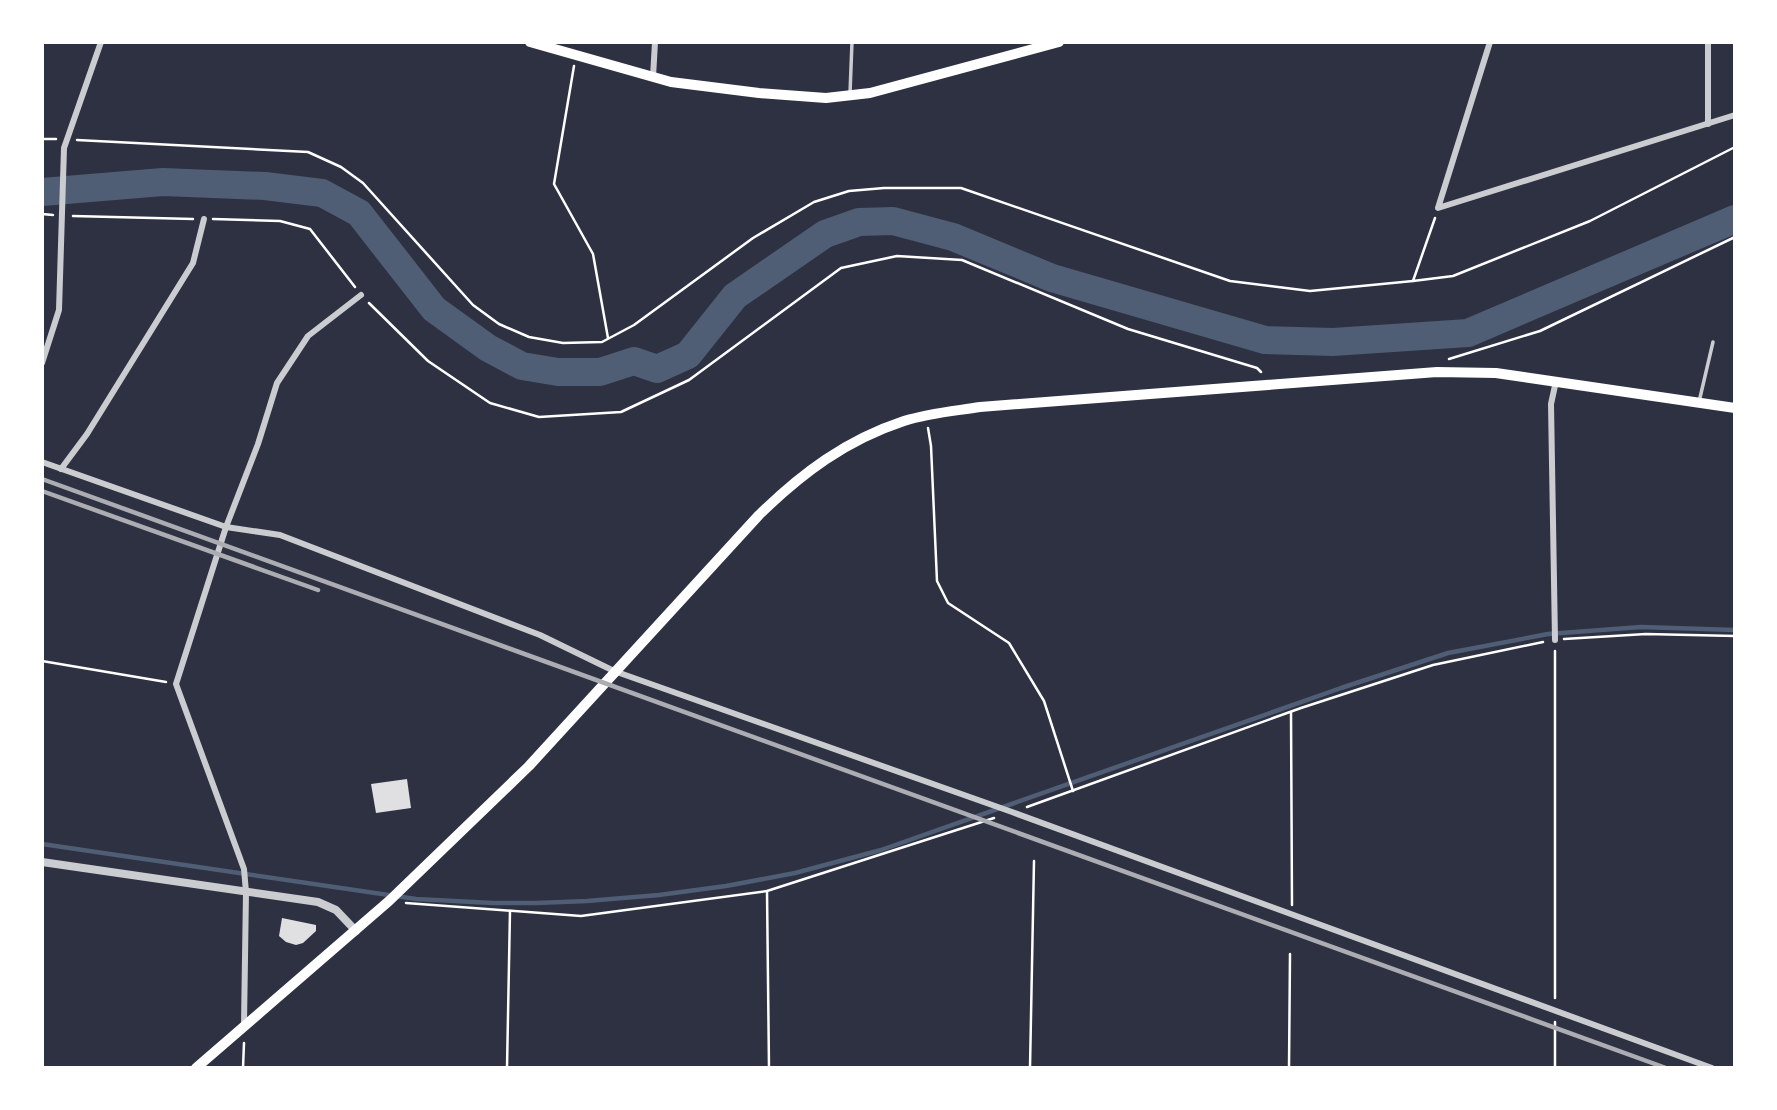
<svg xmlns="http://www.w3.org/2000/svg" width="1777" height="1110" viewBox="0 0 1777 1110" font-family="'Varela Round',sans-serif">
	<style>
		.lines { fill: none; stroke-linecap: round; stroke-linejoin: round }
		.stream { stroke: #4f5d75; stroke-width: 4.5 }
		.river { stroke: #4f5d75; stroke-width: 28 }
		.building { fill: #e0e0e3 }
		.path { stroke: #fff; stroke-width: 2.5 }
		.service { stroke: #caccd0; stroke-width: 3.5 }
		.minor { stroke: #caccd0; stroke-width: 6 }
		.tertiary { stroke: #caccd0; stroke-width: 8 }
		.primary { stroke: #fff; stroke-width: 10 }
		.rail { stroke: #abadb3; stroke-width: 4.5 }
	</style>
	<rect width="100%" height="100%" fill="#2d3142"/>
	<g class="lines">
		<!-- stream -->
		<polyline class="stream" points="42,844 416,899 493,903 536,903 587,901 659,895 726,886 795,873 881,850 1341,688 1448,653 1548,634 1641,627 1735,630"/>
		<!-- river -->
		<polyline class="river" points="42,192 163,182 265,186 322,193 359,213 434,309 488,348 522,366 558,372 600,372 634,361 657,369 688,355 735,296 825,234 859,222 893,221 953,237 1052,278 1265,340 1333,342 1468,333 1735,219"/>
	</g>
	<!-- building -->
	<g class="building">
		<polygon points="407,779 411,808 376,813 371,784"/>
		<polygon points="282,918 316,925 316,931 303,943 296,945 286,942 279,936"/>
	</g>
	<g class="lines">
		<!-- path -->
		<g class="path">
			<polyline points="574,66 554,184 593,254 608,338"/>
			<polyline points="42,139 56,139"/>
			<polyline points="77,140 308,152 341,167 363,183 473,305 499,324 529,337 563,343 602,342 634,325 753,238 814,202 849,191 884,188 961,188 1230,281 1310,291 1413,281"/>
			<polyline points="42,214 53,215"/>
			<polyline points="73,216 193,219"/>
			<polyline points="1435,218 1413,281 1453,276 1590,221 1735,147"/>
			<polyline points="213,219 280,221 310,229 355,287"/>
			<polyline points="369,303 428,361 490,403 539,417 621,412 689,380 841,268 897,256 962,260 1128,329 1257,368 1261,372"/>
			<polyline points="1449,359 1540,331 1735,237"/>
			<polyline points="928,428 931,446 937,581 948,603 1009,643 1044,701 1073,791"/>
			<polyline points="1564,639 1646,634 1735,636"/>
			<polyline points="1555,651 1555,998"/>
			<polyline points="42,661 166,682"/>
			<polyline points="1291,712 1292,905"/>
			<polyline points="1027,807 1301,708 1433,665 1543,642"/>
			<polyline points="767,891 769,1068"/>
			<polyline points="406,903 581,916 767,891 994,818"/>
			<polyline points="243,1068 244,1043"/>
			<polyline points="507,1068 510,911"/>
			<polyline points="1030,1068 1034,861"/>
			<polyline points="1289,1068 1290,954"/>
			<polyline points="1555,1068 1555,1022"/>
		</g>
		<!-- service -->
		<g class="service">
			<polyline points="850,93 852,42"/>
			<polyline points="1699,402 1713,342"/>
		</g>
		<!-- minor -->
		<g class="minor">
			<polyline points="1490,42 1438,208 1735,115"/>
			<polyline points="653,77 655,42"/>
			<polyline points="1708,124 1708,42"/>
			<polyline points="42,363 59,310 64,148 101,42"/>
			<polyline points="42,462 226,527 280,535 540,635 614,671 1012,812 1712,1068"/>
			<polyline points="61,469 87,434 193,263 204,219"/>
			<polyline points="1555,640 1551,404 1556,381"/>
			<polyline points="244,1024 246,892 244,869 176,684 226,527 258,444 277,383 308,336 361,295"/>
		</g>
		<!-- tertiary -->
		<polyline class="tertiary" points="42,862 318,902 336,910 356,931"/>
		<!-- primary -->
		<g class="primary">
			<polyline points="530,42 671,82 759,93 826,98 870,93 1059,42"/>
			<path d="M196,1068l193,-167 140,-135 230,-251c43,-42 87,-75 145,-94 25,-8 51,-10 76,-14l457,-35 59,1 239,35"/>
		</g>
		<!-- rail -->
		<g class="rail">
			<polyline points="42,479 1666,1068"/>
			<polyline points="42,491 318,590"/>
		</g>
	</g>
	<!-- border -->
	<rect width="1777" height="1110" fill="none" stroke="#ffffff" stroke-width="88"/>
</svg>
